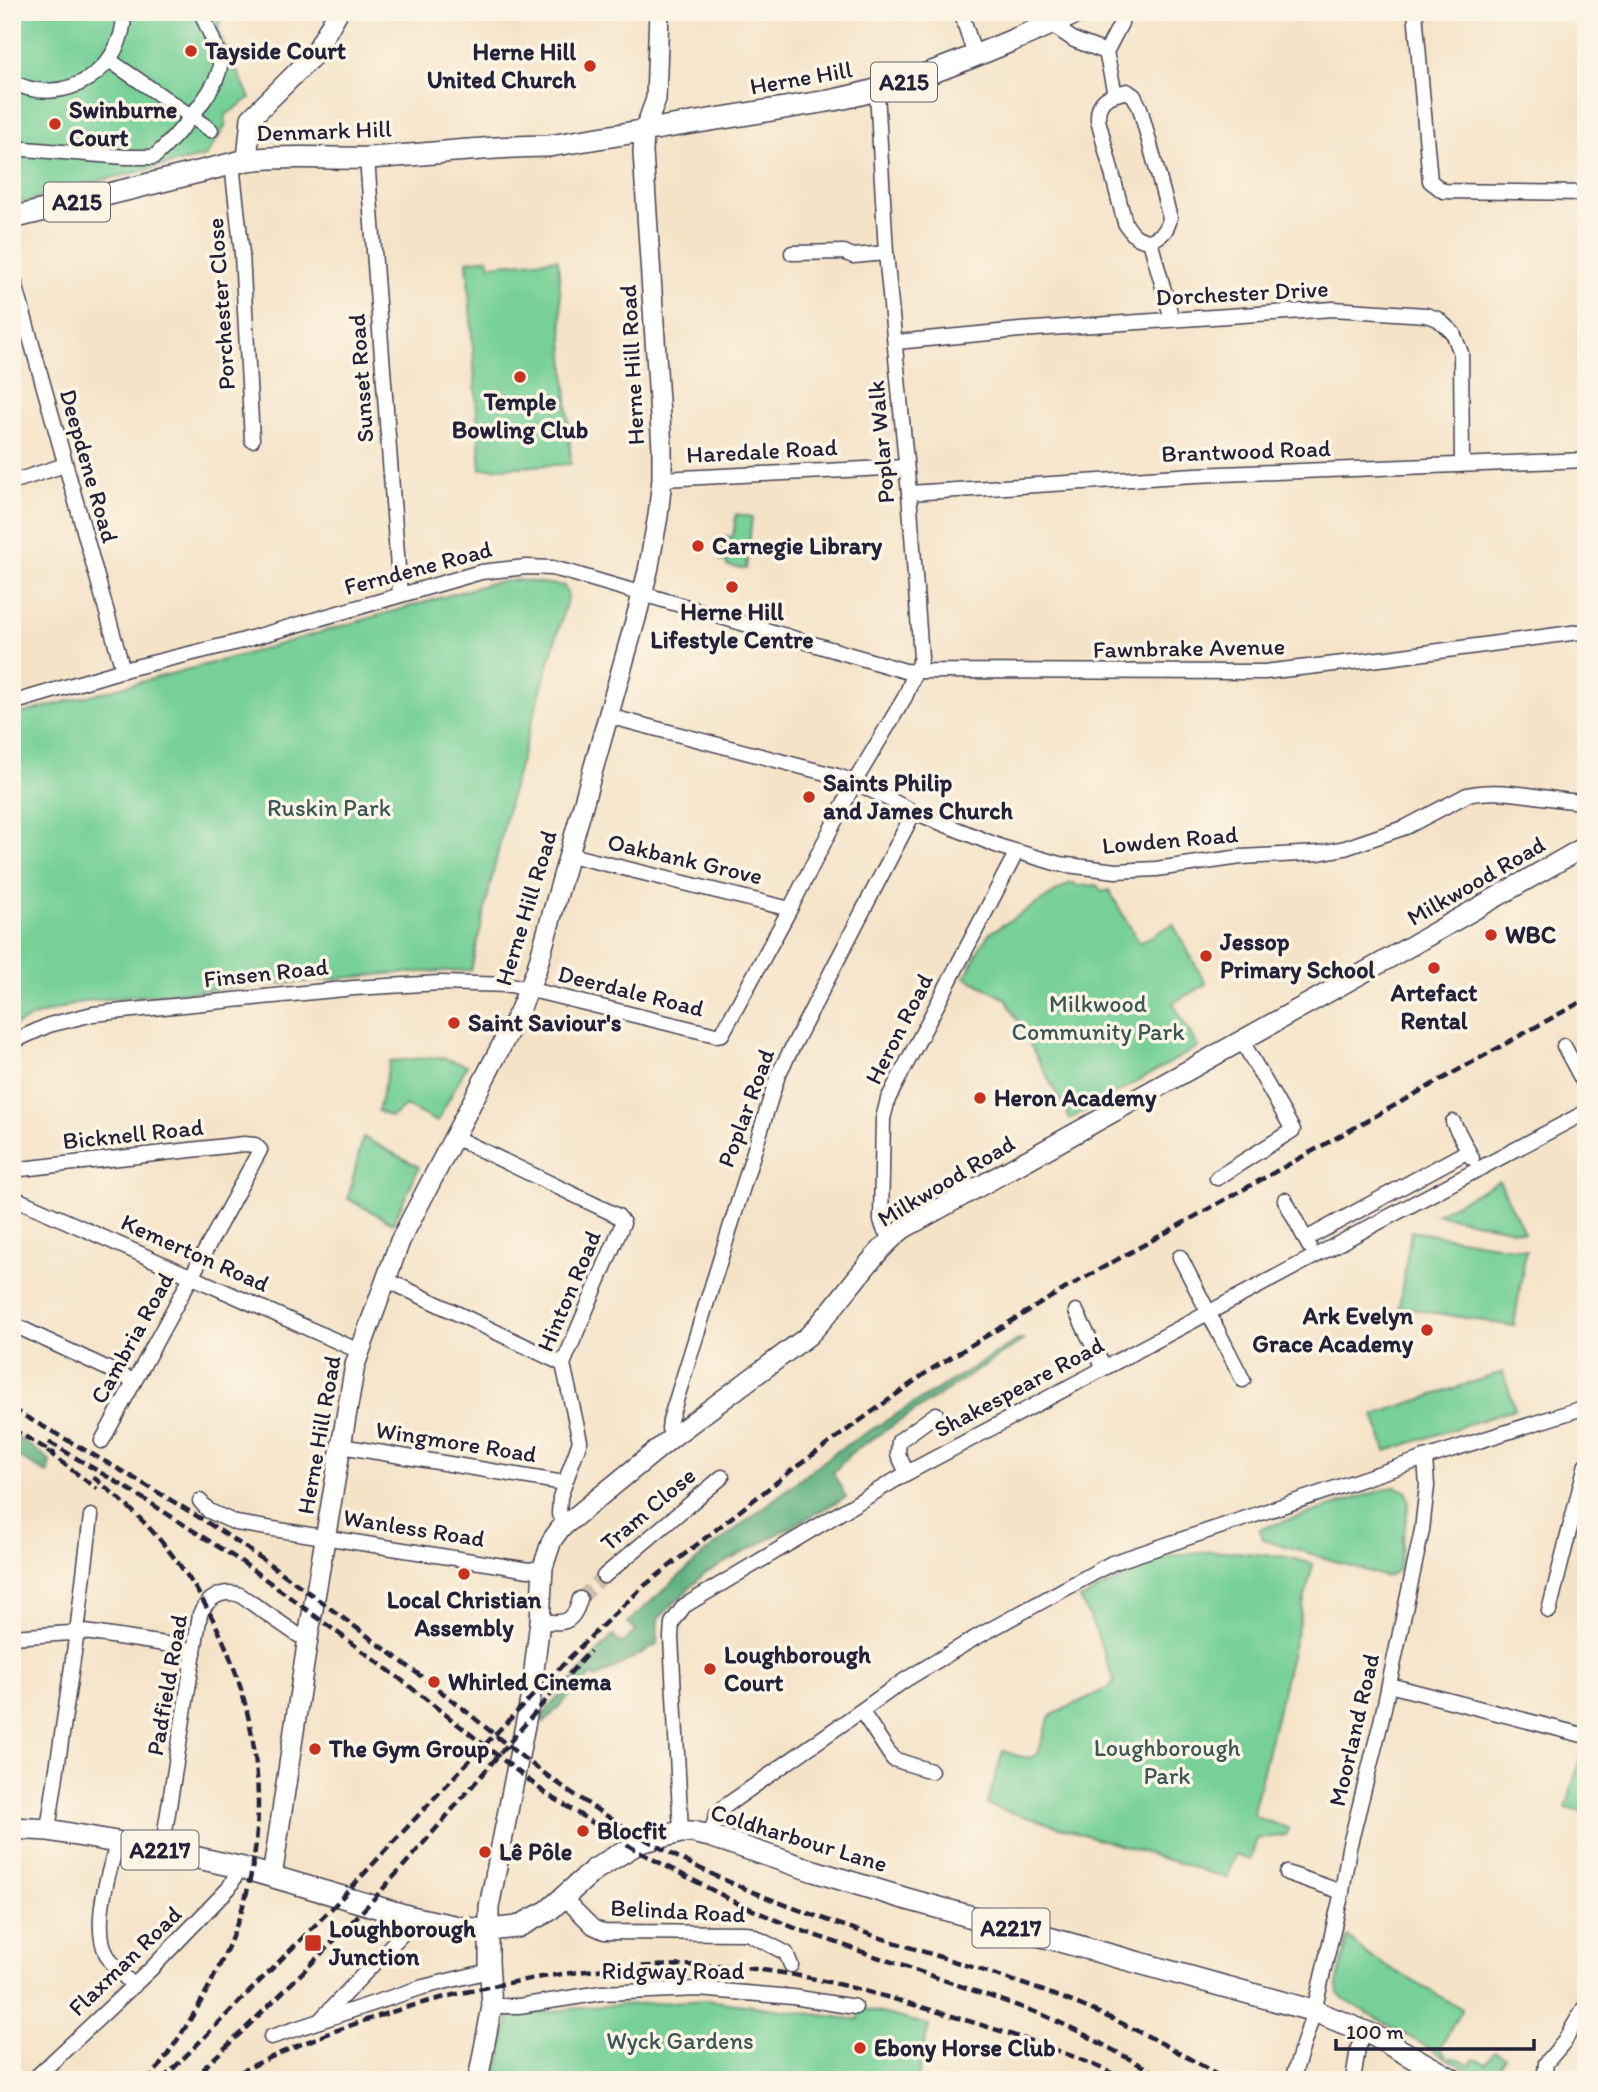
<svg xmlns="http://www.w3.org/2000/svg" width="1598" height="2092" viewBox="0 0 1598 2092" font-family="Itim,sans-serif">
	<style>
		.green { fill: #76d097; stroke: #4c7969; stroke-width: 2 }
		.forest { fill: #60b280; stroke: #416a5e; stroke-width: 2 }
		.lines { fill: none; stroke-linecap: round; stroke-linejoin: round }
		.street-tunnel { stroke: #cbbcac; stroke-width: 14; stroke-dasharray: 14 7; stroke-linecap: butt }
		.street-casing { stroke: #423f50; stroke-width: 17 }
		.secondary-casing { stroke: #423f50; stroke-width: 22 }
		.primary-casing { stroke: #423f50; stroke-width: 24 }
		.street { stroke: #fff; stroke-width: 14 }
		.secondary { stroke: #fff; stroke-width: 19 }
		.primary { stroke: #fff; stroke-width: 21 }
		.rail { stroke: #22223b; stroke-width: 4.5; stroke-dasharray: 10 5; stroke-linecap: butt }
		.poi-dot { fill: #c8321e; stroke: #fcf5e5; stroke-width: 2.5 }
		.labels { text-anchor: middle; stroke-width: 7; stroke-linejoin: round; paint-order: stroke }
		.shield { fill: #fcf5e5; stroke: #63616e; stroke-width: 2 }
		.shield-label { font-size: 23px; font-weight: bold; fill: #22223b }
		.poi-label { font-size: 24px; font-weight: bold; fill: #22223b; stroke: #fcf5e5; text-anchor: start }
		.street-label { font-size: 24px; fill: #22223b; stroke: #fcf5e5 }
		.park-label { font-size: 24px; fill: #3b5657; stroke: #fcf5e5 }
	</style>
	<rect width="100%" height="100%" fill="#fcf5e5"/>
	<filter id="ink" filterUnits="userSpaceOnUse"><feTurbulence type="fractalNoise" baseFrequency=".0143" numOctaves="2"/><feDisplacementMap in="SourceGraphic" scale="14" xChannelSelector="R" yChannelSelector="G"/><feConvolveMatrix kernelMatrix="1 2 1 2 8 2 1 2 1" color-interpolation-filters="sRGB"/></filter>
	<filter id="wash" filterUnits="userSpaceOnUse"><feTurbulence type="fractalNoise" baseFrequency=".00686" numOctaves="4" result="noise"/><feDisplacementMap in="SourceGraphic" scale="28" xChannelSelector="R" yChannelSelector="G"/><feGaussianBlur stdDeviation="1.57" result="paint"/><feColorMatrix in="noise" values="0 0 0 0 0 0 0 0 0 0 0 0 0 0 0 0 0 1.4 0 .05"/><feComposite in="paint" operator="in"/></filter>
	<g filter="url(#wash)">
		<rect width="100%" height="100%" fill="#f5e3c8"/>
		<!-- green -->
		<g class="green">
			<polygon points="12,12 221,12 218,32 250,98 226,115 225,127 206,156 64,189 12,206"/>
			<polygon points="488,258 490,265 558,259 571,464 481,469 467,261"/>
			<polygon points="736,514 752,517 746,569 727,566 727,562 721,561 725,536 733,537"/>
			<polygon points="518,580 564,586 568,596 511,794 471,970 399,973 85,1001 33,1017 12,1027 12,716 242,655 491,583"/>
			<polygon points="1070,883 1074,883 1077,886 1097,885 1102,892 1109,890 1139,943 1173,924 1206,984 1173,1003 1198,1047 1070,1119 1006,999 965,977 982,944 990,933"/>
			<polygon points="440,1057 467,1065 437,1122 406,1106 391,1117 378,1111 390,1061"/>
			<polygon points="363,1137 419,1167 393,1223 348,1199"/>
			<polygon points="1499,1181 1524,1232 1436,1214"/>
			<polygon points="1411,1231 1526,1250 1514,1326 1399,1307"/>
			<polygon points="1503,1372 1515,1409 1386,1451 1374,1415"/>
			<polygon points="1395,1486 1406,1491 1409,1502 1398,1570 1386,1577 1263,1539 1260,1529"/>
			<path d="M1224,1551l63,6 26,7 -60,248 2,5 33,11 -2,7 -29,4 -7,20 -15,-4 -8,23 -240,-73 16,-54c11,3 25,11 34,3l13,-38 60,-29 4,-4 -18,-52 -16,-32 46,-23c24,-21 68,-24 98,-25z"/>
			<polygon points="1584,1745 1586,1745 1586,1813 1566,1808"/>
			<polygon points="1348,1937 1369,1956 1462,2009 1440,2048 1447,2058 1457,2058 1471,2065 1474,2059 1486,2064 1494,2051 1505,2057 1498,2068 1504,2075 1501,2080 1485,2080 1343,1999 1338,1993 1337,1986"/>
			<polygon points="706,2000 858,2020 861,2008 929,2025 918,2078 496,2080 509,2017 586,2007"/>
		</g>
		<!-- forest -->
		<g class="forest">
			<polygon points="1025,1339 851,1453 833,1473 846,1497 704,1574 658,1619 657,1645 596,1678 592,1675 565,1700 544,1723 542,1715 613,1635 622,1644 636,1631 628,1622 704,1554 835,1452 1016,1341"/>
			<polygon points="19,1438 50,1460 48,1474 12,1453 12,1446 15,1447"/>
		</g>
	</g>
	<g filter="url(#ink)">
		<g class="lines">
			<!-- street-tunnel -->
			<polyline class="street-tunnel" points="580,1599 604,1576"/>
			<defs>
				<g id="street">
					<polyline points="961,12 975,56"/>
					<polyline points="1415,12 1430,181 1443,191 1586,193"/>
					<polyline points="1051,24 1074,40 1106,52"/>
					<polyline points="109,60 211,130"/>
					<path d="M12,82c52,27 113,-12 112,-70"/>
					<polyline points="1115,94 1106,52 1121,23 1122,12"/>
					<path d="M12,148l114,9h28c17,-15 67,-70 66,-93 -2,-17 -13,-36 -19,-52"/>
					<polyline points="367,158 400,594"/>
					<polyline points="232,164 242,254 252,440"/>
					<path d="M1150,241c13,-6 17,-10 20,-23l-30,-110 -6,-12 -7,-5c-19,5 -30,8 -29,29l27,103c7,11 12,17 25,18l22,78"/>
					<polyline points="792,253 844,252 853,256 886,253"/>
					<polyline points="12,273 123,670"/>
					<polyline points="896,342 1020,330 1333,309 1426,315 1438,319 1453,333 1461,353 1462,463"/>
					<polyline points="662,479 906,467"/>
					<polyline points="12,482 65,465"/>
					<polyline points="909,493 1195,475 1586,460"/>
					<polyline points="12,703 123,670 234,643 481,572 526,567 552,568 568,572 905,671 1264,672 1388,658 1586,631"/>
					<path d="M608,716l229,60 18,6 59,30 87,35 58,17 57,7 40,-2 85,-12 78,-4 26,-5 61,-21 61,-32c39,-9 80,6 119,7"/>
					<polyline points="570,855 790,909"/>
					<polyline points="12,1042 49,1025 93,1014 354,988 440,983 511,985 716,1035 722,1034 790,909 858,776 905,697 921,658 909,493 886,253 877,91"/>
					<polyline points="1564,1046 1586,1087"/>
					<polyline points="1453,1122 1472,1158"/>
					<polyline points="452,1136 618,1216 623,1223 563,1364 580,1441 560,1497 559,1514 566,1524"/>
					<polyline points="12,1170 244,1144 255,1145 260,1150 102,1441"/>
					<polyline points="1217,1178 1293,1130 1242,1041"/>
					<polyline points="12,1197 359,1351"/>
					<polyline points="1285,1200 1309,1246"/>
					<polyline points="892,1238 884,1229 881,1220 883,1119 888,1099 1014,857 1014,852"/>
					<polyline points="1306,1239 1468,1151"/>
					<polyline points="1180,1257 1243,1380"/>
					<polyline points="385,1279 563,1364"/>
					<polyline points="1076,1311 1104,1368"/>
					<polyline points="12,1324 134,1381"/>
					<polyline points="674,1436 669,1429 670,1420 778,1075 914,812"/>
					<polyline points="341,1446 564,1483"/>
					<polyline points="907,1473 898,1454 899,1441 936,1414"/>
					<polyline points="200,1501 209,1511 236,1523 529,1570 543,1567"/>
					<polyline points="604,1576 722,1477"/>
					<polyline points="1549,1611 1586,1464"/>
					<path d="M540,1621c24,3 33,3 40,-22"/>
					<polyline points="12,1637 85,1632 178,1646 194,1653"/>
					<polyline points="1389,1685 1586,1736"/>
					<polyline points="862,1712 893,1759 931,1771"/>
					<polyline points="48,1830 77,1632 91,1516"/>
					<polyline points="681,1832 671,1637 672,1623 684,1606 907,1473 1586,1112"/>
					<polyline points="710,1836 717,1814 724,1807 905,1680 975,1638 1112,1563 1425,1458 1586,1407"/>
					<path d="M118,1842c-10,30 -27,86 -10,115 6,11 17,20 26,29"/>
					<path d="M162,1850l38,-236c8,-16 22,-25 40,-19l58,40 10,3"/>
					<polyline points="1287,1873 1342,1892"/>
					<polyline points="564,1898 593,1927 604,1932 747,1933 786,1953 791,1965"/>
					<polyline points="492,2006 519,2006 601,1993 698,1989 793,1997 855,2007"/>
					<polyline points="320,2020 405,1931 411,1917"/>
					<polyline points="271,2037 423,1987 489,1971"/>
					<polyline points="33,2080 151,1969 229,1888 240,1867"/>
					<polyline points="1292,2080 1314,2011 1342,1892 1349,1848 1381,1722 1422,1530 1427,1486 1425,1458"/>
					<polyline points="1353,2080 1358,2048 1365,2032"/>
					<polyline points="1544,2080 1546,2063 1564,2042 1584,2008"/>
				</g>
				<g id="secondary">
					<polyline points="247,160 251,118 313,56 338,12"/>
					<polyline points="272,1877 308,1638 355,1365 400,1241 519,1012 536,971 636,618 648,571 658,516 662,479 662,448 643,152 644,132 656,99 659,12"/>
					<path d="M478,2080l14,-74 -3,-44v-55l42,-212 9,-74 3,-54 9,-27 8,-11 114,-93 134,-100c34,-34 57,-76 95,-107l476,-265 207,-118"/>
				</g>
				<g id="primary">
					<path d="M12,218l235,-58c40,-5 79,-1 119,-2 61,-3 122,-12 183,-12l285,-46c85,-17 165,-54 245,-88"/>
					<polyline points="12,1828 48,1830 162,1850 243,1868 411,1917 463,1928 488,1930 517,1927 548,1911 594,1870 628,1849 643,1841 681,1832 692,1832 710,1836 814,1871 907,1899 1314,2011 1373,2035 1453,2080"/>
				</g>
			</defs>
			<!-- street casing -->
			<use href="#street" class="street-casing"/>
			<!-- secondary casing -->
			<use href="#secondary" class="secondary-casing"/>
			<!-- primary casing -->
			<use href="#primary" class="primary-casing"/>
			<!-- street -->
			<use href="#street" class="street"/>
			<!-- secondary -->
			<use href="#secondary" class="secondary"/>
			<!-- primary -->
			<use href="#primary" class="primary"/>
			<!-- rail -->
			<g class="rail">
				<path d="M12,1409c96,54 193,107 281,172 49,36 98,72 146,109 28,21 55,45 82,66 54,41 112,79 172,109 105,52 219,81 330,119 70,23 139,56 202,96"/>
				<polyline points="12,1429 55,1454"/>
				<polyline points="49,1442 130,1490 242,1562 395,1675 544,1792 639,1852 739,1904 797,1929 1041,2014 1078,2031 1168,2080"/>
				<polyline points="47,1451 97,1489"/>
				<path d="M93,1477c28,22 54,46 76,74 80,100 113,244 70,367 -20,58 -53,113 -90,162"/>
				<polyline points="162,2080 333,1907 467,1763 586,1641 644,1586 792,1470 930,1370 1068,1287 1586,999"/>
				<path d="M191,2080c65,-61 129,-123 189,-188 72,-79 138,-163 210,-241"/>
				<path d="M225,2080c147,-79 370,-131 537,-110 65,8 128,28 190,46 59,18 118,36 174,64"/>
			</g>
		</g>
	</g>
	<!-- markers -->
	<g class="poi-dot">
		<circle cx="191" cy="51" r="7"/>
		<circle cx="590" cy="66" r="7"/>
		<circle cx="55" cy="124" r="7"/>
		<circle cx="520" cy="377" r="7"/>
		<circle cx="698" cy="546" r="7"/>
		<circle cx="732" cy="587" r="7"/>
		<circle cx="809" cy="797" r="7"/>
		<circle cx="1491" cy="935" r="7"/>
		<circle cx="1206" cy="956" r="7"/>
		<circle cx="1434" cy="968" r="7"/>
		<circle cx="454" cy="1023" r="7"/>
		<circle cx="980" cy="1098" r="7"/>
		<circle cx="1427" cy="1330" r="7"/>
		<circle cx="464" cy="1574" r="7"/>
		<circle cx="710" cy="1669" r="7"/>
		<circle cx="434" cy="1682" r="7"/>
		<circle cx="315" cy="1749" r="7"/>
		<circle cx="583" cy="1831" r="7"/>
		<circle cx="485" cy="1852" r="7"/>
		<rect x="304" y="1934" width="18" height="18" rx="3.5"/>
		<circle cx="860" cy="2048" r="7"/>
	</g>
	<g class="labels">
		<!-- shield labels -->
		<g class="shield">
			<rect x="871" y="62.5" width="66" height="39" rx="5"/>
			<rect x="44" y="182.5" width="66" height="39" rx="5"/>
			<rect x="121.5" y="1830.5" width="77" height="39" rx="5"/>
			<rect x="972.5" y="1908.5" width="77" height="39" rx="5"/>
		</g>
		<g class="shield-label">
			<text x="904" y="90">A215</text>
			<text x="77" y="210">A215</text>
			<text x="160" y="1858">A2217</text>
			<text x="1011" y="1936">A2217</text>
		</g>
		<!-- poi labels -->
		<g class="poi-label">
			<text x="205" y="59">Tayside Court</text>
			<text x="576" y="60" text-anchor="end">Herne Hill<tspan x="576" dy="28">United Church</tspan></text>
			<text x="69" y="118">Swinburne<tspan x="69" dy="28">Court</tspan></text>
			<text x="520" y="410" text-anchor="middle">Temple<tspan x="520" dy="28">Bowling Club</tspan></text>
			<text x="712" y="554">Carnegie Library</text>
			<text x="732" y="620" text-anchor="middle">Herne Hill<tspan x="732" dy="28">Lifestyle Centre</tspan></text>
			<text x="823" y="791">Saints Philip<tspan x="823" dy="28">and James Church</tspan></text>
			<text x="1505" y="943">WBC</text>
			<text x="1220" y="950">Jessop<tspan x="1220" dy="28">Primary School</tspan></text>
			<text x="1434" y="1001" text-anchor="middle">Artefact<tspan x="1434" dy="28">Rental</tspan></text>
			<text x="468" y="1031">Saint Saviour's</text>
			<text x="994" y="1106">Heron Academy</text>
			<text x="1413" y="1324" text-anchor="end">Ark Evelyn<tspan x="1413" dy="28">Grace Academy</tspan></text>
			<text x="464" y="1608" text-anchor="middle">Local Christian<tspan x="464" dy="28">Assembly</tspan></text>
			<text x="724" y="1663">Loughborough<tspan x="724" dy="28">Court</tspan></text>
			<text x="448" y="1690">Whirled Cinema</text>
			<text x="329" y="1757">The Gym Group</text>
			<text x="597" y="1839">Blocfit</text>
			<text x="499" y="1860">Lê Pôle</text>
			<text x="329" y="1937">Loughborough<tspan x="329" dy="28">Junction</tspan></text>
			<text x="874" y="2056">Ebony Horse Club</text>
		</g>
		<!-- street labels -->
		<g class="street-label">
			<text transform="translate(801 78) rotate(-10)" y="8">Herne Hill</text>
			<text transform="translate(324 131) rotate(-2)" y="8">Denmark Hill</text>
			<text transform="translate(1242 293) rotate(-3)" y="8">Dorchester Drive</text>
			<text transform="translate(221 304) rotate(-94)" y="8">Porchester Close</text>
			<text transform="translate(632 365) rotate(-93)" y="8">Herne Hill Road</text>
			<text transform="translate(361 378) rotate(-94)" y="8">Sunset Road</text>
			<text transform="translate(881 442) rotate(-95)" y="8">Poplar Walk</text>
			<text transform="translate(762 451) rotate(-3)" y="8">Haredale Road</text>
			<text transform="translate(1246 451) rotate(-2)" y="8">Brantwood Road</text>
			<text transform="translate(89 466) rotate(74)" y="8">Deepdene Road</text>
			<text transform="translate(418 568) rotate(-15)" y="8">Ferndene Road</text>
			<text transform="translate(1189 648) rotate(-1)" y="8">Fawnbrake Avenue</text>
			<text transform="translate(1170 840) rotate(-5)" y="8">Lowden Road</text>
			<text transform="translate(685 859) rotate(13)" y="8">Oakbank Grove</text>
			<text transform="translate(1476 881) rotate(-30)" y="8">Milkwood Road</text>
			<text transform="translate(526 908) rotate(-73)" y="8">Herne Hill Road</text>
			<text transform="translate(266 973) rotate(-6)" y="8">Finsen Road</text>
			<text transform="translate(631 991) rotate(14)" y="8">Deerdale Road</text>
			<text transform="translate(899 1029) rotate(-63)" y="8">Heron Road</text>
			<text transform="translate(746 1108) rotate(-70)" y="8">Poplar Road</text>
			<text transform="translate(133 1134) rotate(-6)" y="8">Bicknell Road</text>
			<text transform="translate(946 1181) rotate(-31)" y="8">Milkwood Road</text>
			<text transform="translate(195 1253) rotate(24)" y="8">Kemerton Road</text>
			<text transform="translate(569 1291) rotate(-67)" y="8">Hinton Road</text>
			<text transform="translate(132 1338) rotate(-61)" y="8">Cambria Road</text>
			<text transform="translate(1019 1387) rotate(-28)" y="8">Shakespeare Road</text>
			<text transform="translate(319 1435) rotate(-80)" y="8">Herne Hill Road</text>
			<text transform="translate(456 1442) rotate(9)" y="8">Wingmore Road</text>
			<text transform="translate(648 1509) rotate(-40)" y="8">Tram Close</text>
			<text transform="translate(414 1528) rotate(9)" y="8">Wanless Road</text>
			<text transform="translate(167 1685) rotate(-80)" y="8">Padfield Road</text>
			<text transform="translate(1354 1730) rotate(-77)" y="8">Moorland Road</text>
			<text transform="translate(799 1838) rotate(17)" y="8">Coldharbour Lane</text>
			<text transform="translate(678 1911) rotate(3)" y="8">Belinda Road</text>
			<text transform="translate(125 1961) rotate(-44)" y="8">Flaxman Road</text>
			<text x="673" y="1979">Ridgway Road</text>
		</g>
		<!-- park labels -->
		<g class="park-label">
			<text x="329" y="816">Ruskin Park</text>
			<text x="1098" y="1012">Milkwood<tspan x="1098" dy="28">Community Park</tspan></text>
			<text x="1167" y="1756">Loughborough<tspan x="1167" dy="28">Park</tspan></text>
			<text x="680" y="2049">Wyck Gardens</text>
		</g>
	</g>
	<!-- margin -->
	<rect width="1598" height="2092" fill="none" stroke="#fcf5e5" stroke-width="42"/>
	<!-- scale -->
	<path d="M1336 2039v10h198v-10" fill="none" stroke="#22223b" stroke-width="3.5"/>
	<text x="1346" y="2039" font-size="21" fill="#22223b" stroke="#fcf5e5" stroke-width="5" paint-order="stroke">100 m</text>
</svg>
